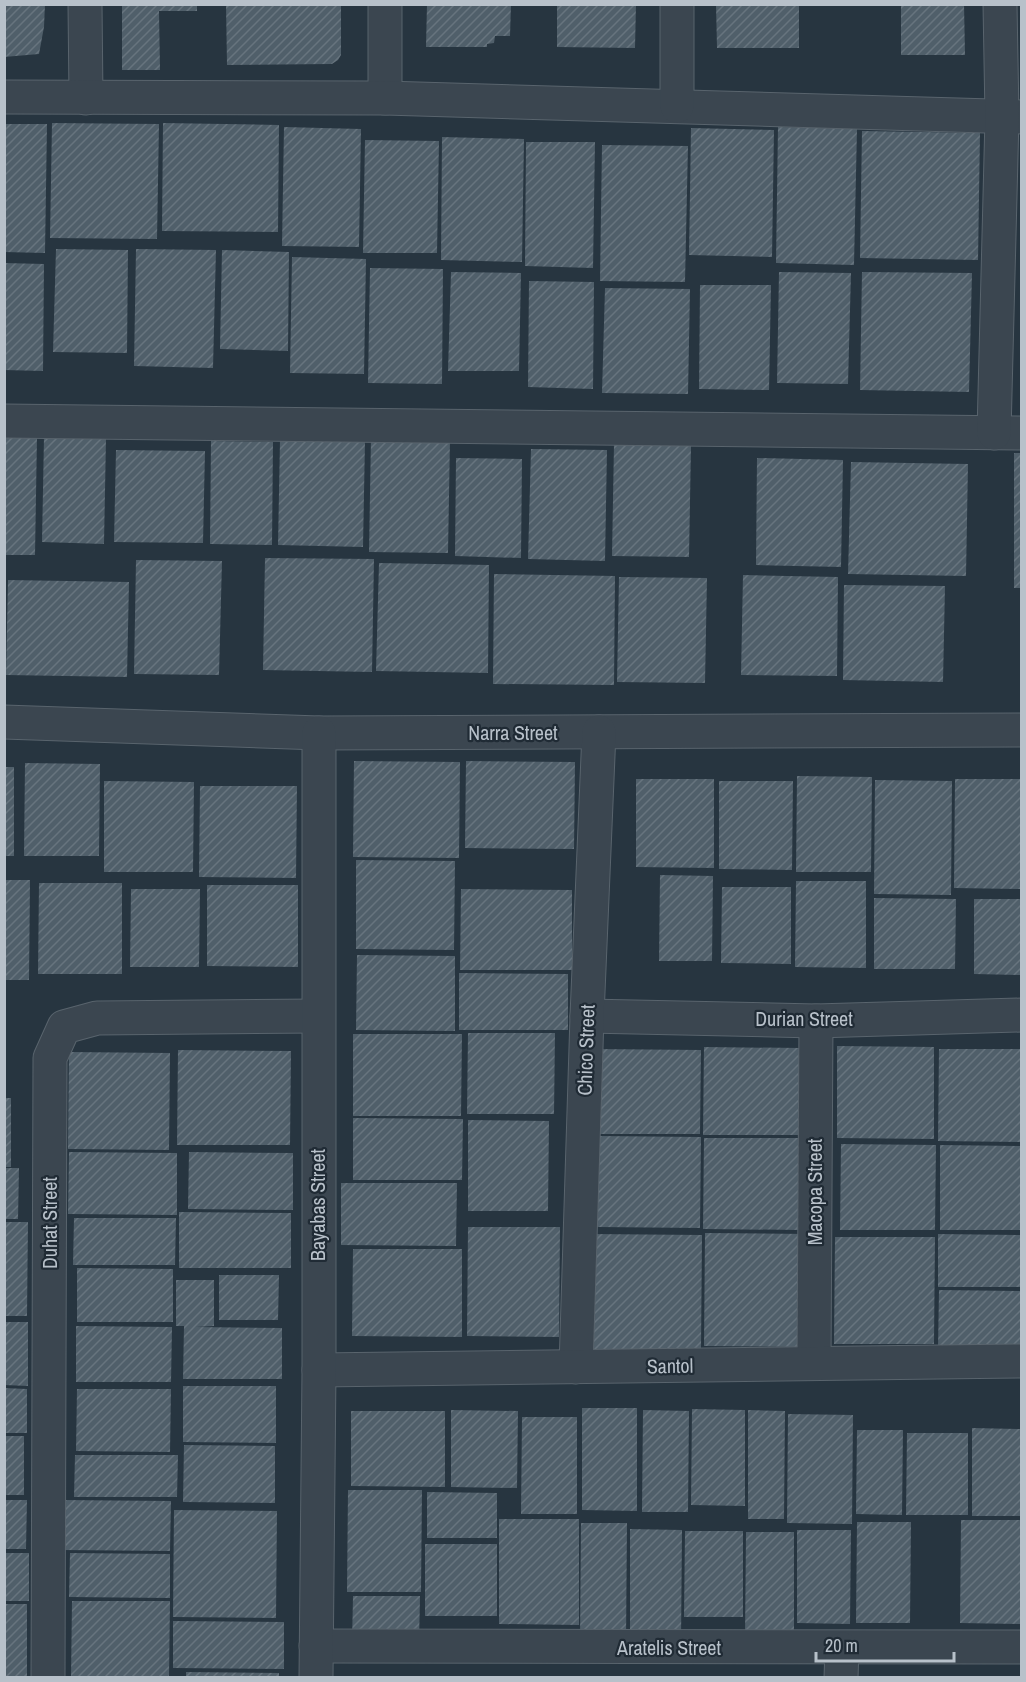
<svg xmlns="http://www.w3.org/2000/svg" width="1026" height="1682" viewBox="0 0 1026 1682" font-family="'Archivo Narrow',sans-serif">
	<style>
		.building { fill: url(#building-hatch) }
		.lines { fill: none; stroke-linecap: round; stroke-linejoin: round }
		.minor-casing { stroke: #59646d; stroke-width: 35 }
		.minor { stroke: #3b4650; stroke-width: 33 }
		.labels { text-anchor: middle; stroke-width: 4.5; stroke-linejoin: round; paint-order: stroke }
		.street-label { font-size: 20px; fill: #b8c1ca; stroke: #202b35 }
	</style>
	<defs>
		<pattern id="building-hatch" width="6" height="6" patternUnits="userSpaceOnUse" patternTransform="scale(1.5)"><rect width="6" height="6" fill="#505f6a"/><path d="M-1 1l2-2M0 6l6-6M5 7l2-2" fill="none" stroke="#67747e"/></pattern>
	</defs>
	<rect width="100%" height="100%" fill="#273540"/>
	<!-- building -->
	<g class="building">
		<polygon points="4,4 45,4 44,27 39,54 4,57"/>
		<polygon points="122,4 197,4 197,11 159,11 160,70 122,70"/>
		<polygon points="226,4 341,4 341,55 338,60 332,64 227,65"/>
		<polygon points="427,4 511,4 510,36 495,36 494,43 487,44 487,47 426,47"/>
		<polygon points="579,4 636,4 635,48 557,47 557,6 579,6"/>
		<polygon points="716,4 799,4 799,48 717,48"/>
		<polygon points="901,4 964,4 965,55 901,55"/>
		<polygon points="52,123 159,124 157,239 50,238"/>
		<polygon points="163,123 279,125 278,232 162,231"/>
		<polygon points="4,124 47,124 45,253 4,252"/>
		<polygon points="284,127 361,129 359,247 282,246"/>
		<polygon points="778,127 857,129 854,265 776,263"/>
		<polygon points="691,128 774,130 772,257 689,255"/>
		<polygon points="862,131 980,133 978,260 860,258"/>
		<polygon points="442,137 524,139 522,262 441,260"/>
		<polygon points="365,140 439,141 437,253 363,253"/>
		<polygon points="526,142 595,142 593,268 525,266"/>
		<polygon points="602,145 688,146 685,282 600,281"/>
		<polygon points="56,249 128,250 127,353 53,352"/>
		<polygon points="136,249 216,250 213,368 134,366"/>
		<polygon points="222,250 289,252 288,351 220,349"/>
		<polygon points="292,257 366,259 364,374 290,373"/>
		<polygon points="4,263 44,264 43,371 4,370"/>
		<polygon points="370,268 443,269 442,384 368,383"/>
		<polygon points="451,272 521,273 519,371 448,371"/>
		<polygon points="779,272 851,273 848,384 777,383"/>
		<polygon points="862,272 972,273 969,392 860,390"/>
		<polygon points="529,281 594,282 593,389 528,387"/>
		<polygon points="700,285 771,285 769,390 699,389"/>
		<polygon points="605,288 690,289 688,394 602,393"/>
		<polygon points="4,437 37,437 35,555 4,555"/>
		<polygon points="44,437 106,438 104,544 42,542"/>
		<polygon points="371,437 450,439 448,553 369,552"/>
		<polygon points="280,440 365,441 363,547 278,545"/>
		<polygon points="211,441 273,442 272,545 210,544"/>
		<polygon points="614,444 691,446 689,557 612,556"/>
		<polygon points="531,449 607,450 605,561 528,559"/>
		<polygon points="116,450 205,451 203,543 114,542"/>
		<rect x="1014" y="453" width="8" height="135"/>
		<polygon points="456,458 522,459 521,558 455,556"/>
		<polygon points="757,458 843,460 841,567 756,565"/>
		<polygon points="851,462 968,464 966,576 848,574"/>
		<polygon points="265,558 374,559 372,672 263,670"/>
		<polygon points="136,560 222,561 219,675 134,674"/>
		<polygon points="379,563 489,565 488,673 376,671"/>
		<polygon points="494,574 615,576 614,685 493,684"/>
		<polygon points="743,575 838,577 837,676 741,675"/>
		<polygon points="619,577 707,578 705,683 617,682"/>
		<polygon points="8,580 129,582 127,677 6,675"/>
		<polygon points="844,585 945,586 943,682 843,680"/>
		<polygon points="354,761 460,762 459,858 353,857"/>
		<polygon points="466,761 575,762 574,849 465,848"/>
		<polygon points="25,763 100,764 99,856 24,856"/>
		<rect x="4" y="767" width="10" height="89"/>
		<polygon points="797,776 872,777 871,872 796,872"/>
		<polygon points="636,779 714,779 714,868 636,867"/>
		<polygon points="955,779 1022,779 1022,889 954,888"/>
		<polygon points="875,780 952,781 951,895 874,894"/>
		<polygon points="104,781 194,782 193,872 104,872"/>
		<polygon points="719,781 793,781 792,870 719,869"/>
		<polygon points="200,786 297,786 296,878 199,877"/>
		<polygon points="356,860 455,861 454,950 356,949"/>
		<polygon points="660,875 713,876 712,961 659,961"/>
		<polygon points="4,880 30,880 29,980 4,980"/>
		<polygon points="796,881 866,881 866,968 795,967"/>
		<polygon points="39,883 122,883 122,974 38,974"/>
		<polygon points="207,885 298,885 298,967 207,966"/>
		<polygon points="722,887 791,887 791,964 721,963"/>
		<polygon points="131,889 200,889 199,967 130,967"/>
		<polygon points="461,889 572,890 572,970 460,970"/>
		<polygon points="874,898 956,899 955,969 874,969"/>
		<polygon points="974,899 1022,899 1022,975 974,974"/>
		<polygon points="357,955 455,956 455,1031 356,1030"/>
		<polygon points="459,973 568,974 568,1030 459,1030"/>
		<polygon points="468,1033 555,1033 554,1114 467,1114"/>
		<polygon points="353,1034 462,1034 461,1116 353,1116"/>
		<polygon points="837,1046 934,1047 934,1139 837,1138"/>
		<polygon points="704,1047 800,1048 799,1135 703,1135"/>
		<polygon points="594,1049 701,1050 700,1134 593,1134"/>
		<polygon points="939,1049 1022,1049 1022,1142 938,1141"/>
		<polygon points="178,1050 291,1051 290,1145 177,1145"/>
		<polygon points="69,1052 170,1053 169,1150 68,1149"/>
		<rect x="4" y="1098" width="7" height="69"/>
		<polygon points="353,1118 463,1119 462,1180 353,1180"/>
		<polygon points="468,1120 549,1121 548,1211 468,1211"/>
		<polygon points="598,1136 701,1137 700,1228 597,1227"/>
		<polygon points="704,1138 799,1138 799,1230 703,1229"/>
		<polygon points="841,1144 936,1145 935,1230 840,1230"/>
		<polygon points="940,1145 1022,1146 1022,1230 940,1230"/>
		<polygon points="69,1152 177,1153 177,1215 68,1214"/>
		<polygon points="189,1152 293,1153 293,1210 188,1209"/>
		<polygon points="4,1168 19,1168 18,1219 4,1219"/>
		<polygon points="341,1183 457,1183 456,1246 341,1245"/>
		<polygon points="179,1212 291,1213 291,1268 179,1268"/>
		<polygon points="74,1218 176,1218 175,1265 73,1265"/>
		<polygon points="4,1222 28,1222 27,1316 4,1316"/>
		<polygon points="468,1227 560,1227 559,1337 467,1336"/>
		<polygon points="705,1233 805,1234 805,1347 704,1346"/>
		<polygon points="591,1234 702,1235 701,1350 591,1349"/>
		<polygon points="938,1234 1022,1235 1022,1287 938,1287"/>
		<polygon points="835,1237 935,1237 934,1344 834,1344"/>
		<polygon points="353,1249 462,1249 462,1337 352,1336"/>
		<polygon points="77,1268 173,1269 173,1322 77,1322"/>
		<polygon points="219,1275 279,1275 278,1320 219,1320"/>
		<polygon points="176,1280 214,1280 214,1326 195,1327 282,1328 282,1379 183,1379 184,1326 176,1326"/>
		<polygon points="939,1290 1022,1291 1022,1348 938,1348"/>
		<polygon points="4,1322 28,1322 28,1386 4,1385"/>
		<polygon points="76,1326 172,1327 171,1382 76,1382"/>
		<polygon points="183,1386 276,1386 276,1443 183,1442"/>
		<polygon points="4,1388 27,1389 27,1433 4,1433"/>
		<polygon points="77,1389 171,1389 170,1452 76,1451"/>
		<polygon points="582,1408 637,1408 637,1511 582,1510"/>
		<polygon points="692,1409 745,1410 745,1506 691,1505"/>
		<polygon points="451,1410 518,1411 517,1488 451,1487"/>
		<polygon points="643,1410 689,1411 688,1512 642,1512"/>
		<polygon points="748,1410 785,1411 784,1519 748,1519"/>
		<polygon points="351,1411 445,1411 445,1487 351,1486"/>
		<polygon points="788,1414 853,1415 852,1524 787,1523"/>
		<polygon points="522,1417 577,1417 577,1514 521,1514"/>
		<polygon points="972,1428 1022,1429 1022,1516 972,1516"/>
		<polygon points="857,1430 903,1430 902,1515 856,1514"/>
		<polygon points="907,1433 968,1433 968,1515 906,1515"/>
		<rect x="4" y="1436" width="20" height="59"/>
		<polygon points="184,1445 275,1446 275,1503 183,1502"/>
		<polygon points="75,1455 178,1455 177,1497 74,1497"/>
		<polygon points="348,1490 422,1490 421,1592 347,1592"/>
		<polygon points="427,1492 497,1493 497,1538 427,1538"/>
		<polygon points="4,1500 27,1500 26,1549 4,1549"/>
		<polygon points="62,1500 171,1501 170,1551 62,1550"/>
		<polygon points="174,1510 277,1511 276,1618 173,1617"/>
		<polygon points="499,1519 579,1519 579,1625 499,1624"/>
		<polygon points="961,1520 1022,1520 1022,1624 960,1623"/>
		<polygon points="857,1522 911,1522 910,1623 856,1623"/>
		<polygon points="581,1523 627,1523 626,1643 580,1643"/>
		<polygon points="630,1529 682,1530 681,1642 630,1642"/>
		<polygon points="797,1530 851,1530 850,1624 797,1623"/>
		<polygon points="685,1531 743,1531 743,1617 684,1617"/>
		<polygon points="746,1532 794,1532 794,1637 745,1637"/>
		<rect x="425" y="1544" width="72" height="72"/>
		<rect x="4" y="1553" width="25" height="48"/>
		<polygon points="70,1553 170,1554 170,1598 69,1597"/>
		<polygon points="353,1596 420,1596 419,1643 352,1643"/>
		<polygon points="72,1601 170,1601 169,1678 71,1678"/>
		<rect x="4" y="1604" width="23" height="74"/>
		<polygon points="173,1621 284,1622 284,1669 173,1668"/>
		<polygon points="186,1672 279,1673 279,1678 186,1678"/>
	</g>
	<g class="lines">
		<defs>
			<g id="minor">
				<polyline points="85,4 86,98"/>
				<polyline points="385,4 385,98"/>
				<polyline points="4,97 385,98 1022,117"/>
				<polyline points="677,106 677,4"/>
				<polyline points="4,421 1022,433"/>
				<polyline points="994,433 1002,117 1000,4"/>
				<polyline points="4,722 319,733 1022,730"/>
				<polyline points="587,1016 816,1021 1022,1015"/>
				<polyline points="814,1363 816,1021"/>
				<polyline points="576,1367 587,1016 599,732"/>
				<polyline points="319,1370 1022,1361"/>
				<polyline points="316,1646 1022,1647"/>
				<polyline points="48,1678 50,1058 64,1027 97,1018 318,1016"/>
				<polyline points="316,1678 319,1370 319,733"/>
				<polyline points="841,1678 842,1649"/>
			</g>
		</defs>
		<!-- minor casing -->
		<use href="#minor" class="minor-casing"/>
		<!-- minor -->
		<use href="#minor" class="minor"/>
	</g>
	<g class="labels">
		<!-- street labels -->
		<g class="street-label">
			<text x="513" y="740">Narra Street</text>
			<text x="804" y="1026">Durian Street</text>
			<text transform="translate(586 1050) rotate(-88)" y="7">Chico Street</text>
			<text transform="translate(815 1192) rotate(-90)" y="7">Macopa Street</text>
			<text transform="translate(318 1205) rotate(-90)" y="7">Bayabas Street</text>
			<text transform="translate(50 1223) rotate(-90)" y="7">Duhat Street</text>
			<text transform="translate(670 1366) rotate(-1)" y="7">Santol</text>
			<text x="669" y="1655">Aratelis Street</text>
		</g>
	</g>
	<!-- border -->
	<rect width="1026" height="1682" fill="none" stroke="#b8c1ca" stroke-width="12"/>
	<!-- scale -->
	<path d="M816 1652v9h138v-9" fill="none" stroke="#b8c1ca" stroke-width="3"/>
	<text x="825" y="1652" font-size="18" fill="#b8c1ca" stroke="#202b35" stroke-width="4.5" paint-order="stroke">20 m</text>
</svg>
